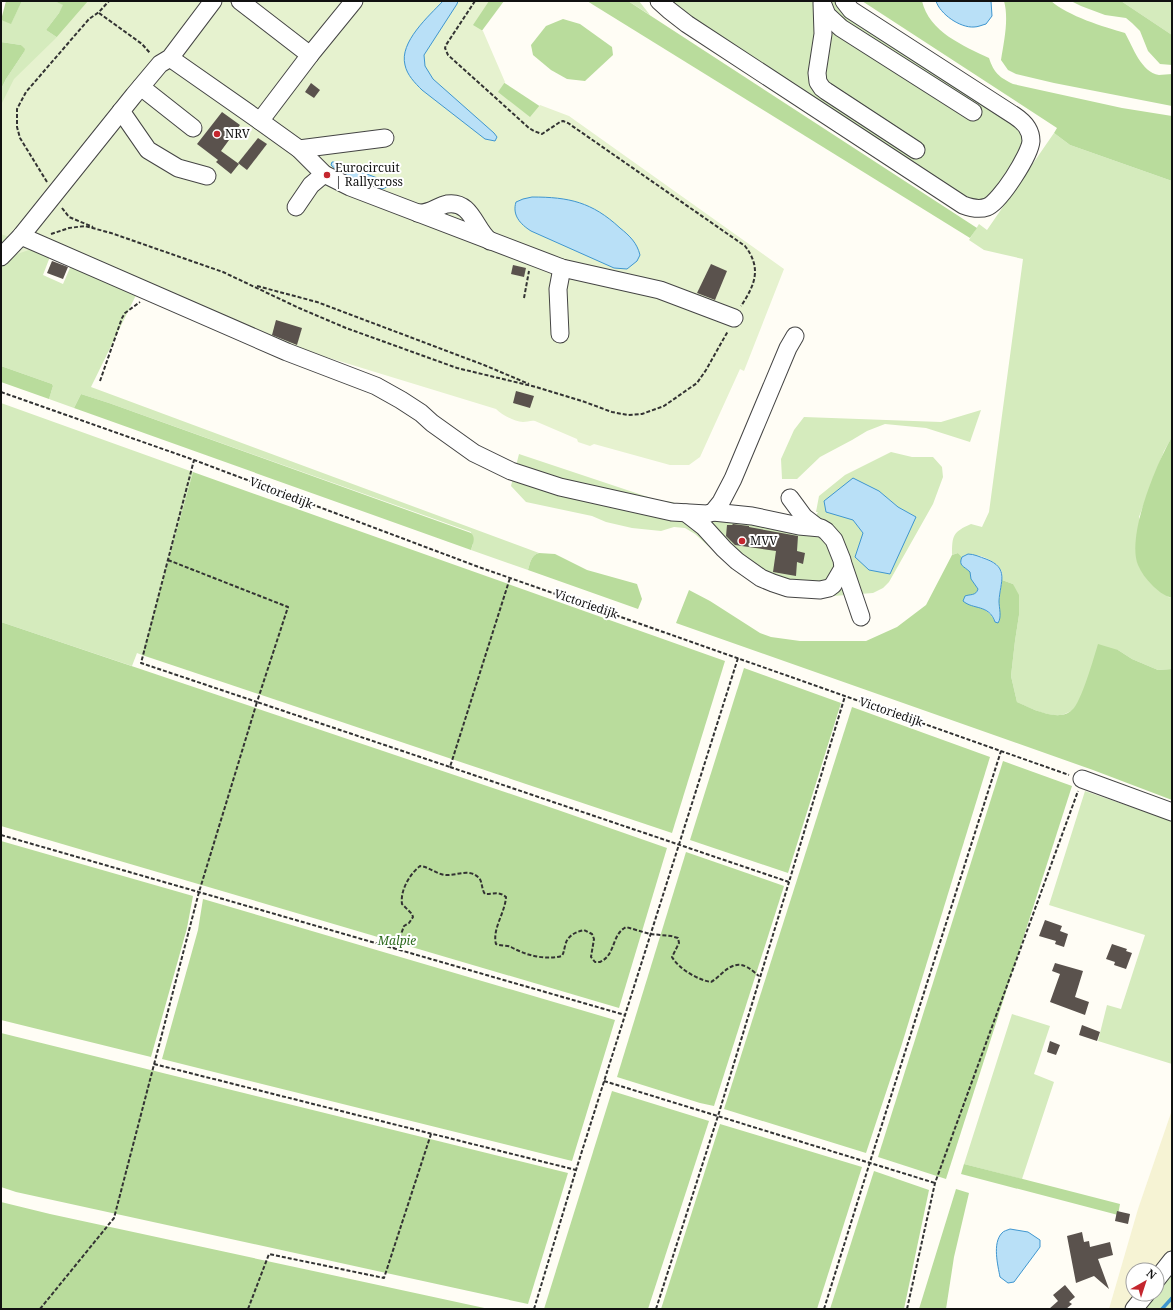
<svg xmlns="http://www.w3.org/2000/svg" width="1173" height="1310" viewBox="0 0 1173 1310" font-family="'Noto Serif',serif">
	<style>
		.farmland { fill: #f6f3d4 }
		.green { fill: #d5ebbd; fill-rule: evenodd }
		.forest { fill: #b9dc9c }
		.pitch { fill: #e6f2cf }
		.water { fill: #b9e0f7; stroke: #3f96cf }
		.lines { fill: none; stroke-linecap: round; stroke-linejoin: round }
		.stream { stroke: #3f96cf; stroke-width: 3.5 }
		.building { fill: #5a524d }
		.minor-casing { stroke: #444; stroke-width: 19 }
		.path { stroke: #333; stroke-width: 2; stroke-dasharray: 4 2; stroke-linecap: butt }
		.minor { stroke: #fff; stroke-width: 17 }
		.poi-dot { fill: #c4262e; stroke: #fff; stroke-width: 1.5 }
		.labels { text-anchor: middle; stroke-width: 4; stroke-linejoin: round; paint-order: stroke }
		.poi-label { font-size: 12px; fill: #111; stroke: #fff; text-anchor: start }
		.street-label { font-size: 12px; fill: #111; stroke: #fff }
		.park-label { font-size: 12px; font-style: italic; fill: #2f6b1f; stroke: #fff }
	</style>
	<rect width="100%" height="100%" fill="#fffdf5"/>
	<!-- farmland -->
	<polygon class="farmland" points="1172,1110 1172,1249 1156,1270 1133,1270 1133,1294 1138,1294 1126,1309 1109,1309 1138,1209"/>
	<!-- green -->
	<g class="green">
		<polygon points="22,1 54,1 64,5 59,13 46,30 58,38 60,165 1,250 1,89 6,79 24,52 21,45 1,42 1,20 11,23"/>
		<polygon points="628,1 639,1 650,15"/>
		<polygon points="665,1 838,1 1013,118 1027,141 997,195 973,204"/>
		<polygon points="1121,1 1172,1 1172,35"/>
		<path d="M1054,133l16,12 102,36v256l-8,14 -25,66 29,80 4,1v71l-14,1 -26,-11 -14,-9 -46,61c-4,1 -8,4 -12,4 -13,2 -32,-8 -43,-13l-6,-26 4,-35 4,-26 -6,-31 -11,-4c0,-3 1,-7 -1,-10 -5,-10 -28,-20 -39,-13l-4,-4 -6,2c0,-20 1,-23 19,-31l11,3 7,-15 34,-253 -39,-9 -15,-10 10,-16 8,6z"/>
		<path d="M35,247l16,7 -8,21 20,9 9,-21 66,28 -47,96 448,166c-8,2 -9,10 -11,17l-57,-20 2,-6 -2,-12 -362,-129 -28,-9 -7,14 -25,-9 4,-13 -1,-2 -51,-18v-103l12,-12z"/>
		<polygon points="1,403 193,472 142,655 137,653 132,666 1,622"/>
		<polygon points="981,410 970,442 926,428 885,424 867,431 852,440 820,457 797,479 782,479 781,459 794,430 804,417 941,422"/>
		<path d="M891,452l21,5h21l9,10 1,10 -10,27 -44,78 -6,6 -10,5 -40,3 -38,-2 -17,-4 -39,-16 -44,-40 -10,-6 -11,-1 -13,4 -29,-3 -26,-6 -14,-6 -66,-14 -15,-16 8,-32 138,46 15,2 40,12 96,15 10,-17h-2l3,-16 26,-21zM879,491l19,16 18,10 -53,16 -10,-13z"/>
		<polygon points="1085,791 1172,821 1172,1064 1098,1041 1107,1005 1121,1009 1145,935 1049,905"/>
		<polygon points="1012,1014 1050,1026 1034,1074 1054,1082 1022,1179 964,1164"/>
		<polygon points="1172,1266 1172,1309 1138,1309 1150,1294 1157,1294 1157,1285"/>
	</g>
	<!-- forest -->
	<g class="forest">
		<polygon points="6,1 22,1 11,24 1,20"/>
		<polygon points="54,1 90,1 58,38 46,30 59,13 63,5"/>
		<polygon points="487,1 504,1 481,32 470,25"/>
		<polygon points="587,1 628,1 977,228 970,238"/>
		<path d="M862,1h60c7,31 42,45 67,57 5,15 10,19 24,26l109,24 50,8v65l-102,-36 -16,-12 3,-5z"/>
		<path d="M1004,1h47c17,15 53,26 74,32 8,14 16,39 34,42 4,0 9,-1 13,-1v32l-118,-23 -38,-9 -8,-4 -7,-10c3,-19 8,-41 3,-59z"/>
		<polygon points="1071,1 1121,1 1172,35 1172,65 1160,64 1148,51 1140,31 1132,23 1126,18 1105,15 1081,6"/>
		<polygon points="563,19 580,24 612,47 613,55 585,81 567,79 551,70 533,55 531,45 546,26"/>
		<polygon points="1,42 21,45 25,49 24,52 6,79 1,89"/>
		<polygon points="503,82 541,107 530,120 495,93"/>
		<polygon points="1,366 52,384 53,386 49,399 1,382"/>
		<path d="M81,394l28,9 362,130c5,5 2,10 0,17l-397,-142z"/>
		<path d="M1172,437v161c-8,-2 -15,-8 -20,-13 -6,-6 -11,-13 -14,-20 -12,-29 19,-103 34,-128z"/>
		<polygon points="193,472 725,661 672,833 142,655"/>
		<path d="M539,553l16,1 32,16 50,14 5,15 -4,10 -110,-39c2,-7 3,-15 11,-17z"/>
		<path d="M958,553l4,4 -1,2c2,6 8,10 10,14 2,6 2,10 7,16l-7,16c10,1 20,7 24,17h3c3,-4 2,-7 1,-12 -1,-11 2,-20 3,-30l11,4 6,11v20l-4,26 -4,35 6,26c13,6 42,21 55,8 9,-7 22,-53 26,-66l20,6 14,9 26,11 14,-1v131l-79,-30 -417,-147 13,-33 21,11 50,32 11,4 29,4h66l31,-14 29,-22 26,-50z"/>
		<polygon points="1,622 558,810 667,848 619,1008 1,826"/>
		<polygon points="744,668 841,703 788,873 690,840"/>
		<polygon points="852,707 990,757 901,1047 866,1153 724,1109"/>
		<polygon points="1003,761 1072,786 946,1179 878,1157"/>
		<polygon points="1,841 193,896 187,928 151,1057 1,1020"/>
		<polygon points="686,852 784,886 714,1106 700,1103 617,1077"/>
		<polygon points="203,899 615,1020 572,1161 162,1059 198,930"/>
		<polygon points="1,1033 568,1173 528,1304 16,1192 1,1187"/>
		<polygon points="612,1091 709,1121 648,1309 544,1309"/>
		<polygon points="720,1124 862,1167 817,1309 661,1309"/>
		<polygon points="964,1164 1120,1204 1118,1215 961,1174"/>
		<polygon points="874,1171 929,1190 904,1309 830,1309"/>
		<polygon points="956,1189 969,1193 954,1257 946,1309 919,1309"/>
		<polygon points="1,1202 50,1214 489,1309 1,1309"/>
	</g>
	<!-- pitch -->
	<path class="pitch" d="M88,1h401l-16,24 10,6 22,51 -7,10 32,25 10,-12 29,11 215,153 -40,102 -4,-2 -40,88 -11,8h-19l-76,-21 -4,2 -12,-4 -1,-3 -42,-18c-4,-1 -8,1 -12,1 -9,-1 -21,-7 -27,-13l-183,-56 -9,2 -269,-107 -18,6 -8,-17 -8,-3v-129l13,-26 41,-40z"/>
	<!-- water -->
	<g class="water">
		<path d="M443,1h15l-1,3 -33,51 1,11 8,13 61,54 3,4 -2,4 -10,-2 -63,-49c-7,-7 -15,-15 -17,-25 -6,-23 24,-49 38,-64z"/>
		<path d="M936,1h55l1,15 -6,8c-4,1 -8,3 -12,3 -14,1 -34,-13 -38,-26z"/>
		<polygon points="332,162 335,162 380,179 385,182 387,187 382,189 341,174 331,165"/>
		<path d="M532,197c37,0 60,5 88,31 10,8 17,15 20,27l-3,6 -10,8 -13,-1 -83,-37c-11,-7 -19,-16 -15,-29l7,-3z"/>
		<polygon points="853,478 879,491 898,507 916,517 890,574 869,570 855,557 863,533 853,520 826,512 824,501"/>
		<path d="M968,554c6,0 12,3 18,5 24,9 14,23 13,42 0,7 3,16 -1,22l-3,-1c-6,-18 -22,-12 -32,-21l2,-5c5,-2 11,0 13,-7l-7,-10 -1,-7c-6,-6 -12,-6 -8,-15z"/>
		<path d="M1010,1229l18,3 12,8v7l-26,35 -6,1 -8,-6c-2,-11 -8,-34 2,-44 1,-2 6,-3 8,-4z"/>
	</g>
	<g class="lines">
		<!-- stream -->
		<polyline class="stream" points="1162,1309 1172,1298"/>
	</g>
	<!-- building -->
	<g class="building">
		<polygon points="311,83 320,90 314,98 305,92"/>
		<polygon points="222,112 240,125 221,151 239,164 231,174 216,162 218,160 197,144"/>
		<polygon points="258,138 267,144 247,170 238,163"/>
		<polygon points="52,261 68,267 63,279 47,273"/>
		<polygon points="711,264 727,271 715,300 697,293"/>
		<polygon points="513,265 526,268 524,277 511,274"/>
		<polygon points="276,320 302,328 297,345 272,335"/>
		<polygon points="516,391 534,396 530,408 513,403"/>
		<polygon points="733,524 749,526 749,527 798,536 797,551 805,553 803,564 797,562 796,576 773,572 776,551 735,545 726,536 727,525 732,525"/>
		<polygon points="1045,920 1062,926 1060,931 1068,934 1064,947 1055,944 1056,941 1039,936"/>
		<polygon points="1112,944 1127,949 1126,951 1132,953 1126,969 1114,965 1115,962 1106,959"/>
		<polygon points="1055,963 1083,971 1075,997 1089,1002 1085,1015 1050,1002 1060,974 1052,971"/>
		<polygon points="1082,1025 1100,1032 1097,1041 1079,1035"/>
		<polygon points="1050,1041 1060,1045 1056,1055 1047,1052"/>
		<polygon points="1117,1211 1130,1214 1128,1224 1115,1221"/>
		<polygon points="1082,1232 1084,1242 1089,1241 1090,1247 1110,1242 1113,1255 1098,1259 1109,1289 1094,1276 1076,1283 1067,1236"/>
		<polygon points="1065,1285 1075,1297 1069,1302 1072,1304 1066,1309 1049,1309 1058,1301 1053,1295"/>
	</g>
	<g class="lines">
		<defs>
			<g id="minor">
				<polyline points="240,1 310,55 354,1"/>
				<path d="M659,1l10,9 18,14 276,181c8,3 16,5 24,2 13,-5 43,-52 44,-66 0,-12 -7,-19 -16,-25l-164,-106 -7,-9"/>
				<polyline points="822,3 823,34 817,73 818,82 822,88 826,91 916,150"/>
				<polyline points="823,5 827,15 841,28 973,112"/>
				<polyline points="170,58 260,121 310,55"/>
				<polyline points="141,87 193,128"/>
				<polyline points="121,111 148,150 178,168 207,176"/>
				<polyline points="260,121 299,149 324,174 350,187 562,268 660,290 734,318"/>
				<polyline points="299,149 385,138"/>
				<polyline points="296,207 311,185 324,174"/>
				<path d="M418,213c12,1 19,-7 29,-9 25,-4 28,26 43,37"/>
				<polyline points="21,236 287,352 376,386 401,400 421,413 432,423 474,453 511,471 560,487 672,512 707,514 713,512 721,502 733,479 788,348 795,336"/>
				<polyline points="1,257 21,236 134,95 160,64 170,58 213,1"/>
				<polyline points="560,334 558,289 562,268"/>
				<polyline points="790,498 804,517 817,527"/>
				<polyline points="686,513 704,527 724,549 737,561 761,578 773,583 788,588 820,590 829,588 833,585 843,568 842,560 834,540 826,531 821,528 799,526 752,516 713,512"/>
				<polyline points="843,564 861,617"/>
				<polyline points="1082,779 1172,812"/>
				<polyline points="1157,1279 1172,1260"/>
				<polyline points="1134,1309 1146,1294"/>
			</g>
		</defs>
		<!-- minor casing -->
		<use href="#minor" class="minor-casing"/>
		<!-- path -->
		<g class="path">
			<path d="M475,1l-29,44 -1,3 3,7 81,73 5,3 8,3 18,-12 3,-1 5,2 177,123c17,22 10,39 -4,60"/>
			<polyline points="99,13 142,44 150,53"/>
			<polyline points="47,182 20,138 17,127 17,109 26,92 89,19 99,12 109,1"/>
			<polyline points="62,208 69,217 93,227"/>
			<polyline points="51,234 69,228 85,226 111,233 223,272 299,308 346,328 457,368 536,387 582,401 612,412 628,415 642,414 664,406 697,383 706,370 728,331"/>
			<polyline points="257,286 317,302 484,365 529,384"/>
			<polyline points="524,298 529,271"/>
			<polyline points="100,381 122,318 125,313 140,302"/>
			<polyline points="1,392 194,460 476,566 1069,775"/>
			<polyline points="168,560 288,607 257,702 141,663 194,460"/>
			<polyline points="450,767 789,882 845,696"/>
			<polyline points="1,835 625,1015"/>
			<path d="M393,948l6,-8 5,-14 5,-3 4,-6 -1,-3 -10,-10c-2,-14 8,-30 18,-38 10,1 17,9 27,9 11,0 22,-6 31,2 5,4 3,12 7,17 9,0 14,-3 21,3 -1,16 -14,32 -10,47 5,2 11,1 15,3 16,9 34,13 51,9 2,-4 2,-6 3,-10 2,-10 10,-14 19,-16l8,4 2,5 -3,18 4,5h5c16,-7 11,-27 26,-35l24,7 21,2 7,2 1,5 -7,14c7,12 26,23 39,25 12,-7 20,-23 36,-15 4,2 8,6 12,9"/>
			<polyline points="154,1064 576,1170"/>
			<polyline points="604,1081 935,1183"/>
			<polyline points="40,1309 114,1218 199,892 257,702 450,767 510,578"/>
			<polyline points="248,1309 269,1254 384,1278 431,1134"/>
			<polyline points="534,1309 576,1170 738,658"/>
			<polyline points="656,1309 718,1116 789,882"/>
			<polyline points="824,1309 870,1162 1001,751"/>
			<polyline points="907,1309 935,1183 1078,791"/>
		</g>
		<!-- minor -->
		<use href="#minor" class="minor"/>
	</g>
	<!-- markers -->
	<g class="poi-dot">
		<circle cx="217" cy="134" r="4"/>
		<circle cx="327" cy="175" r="4"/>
		<circle cx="742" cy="541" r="4"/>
	</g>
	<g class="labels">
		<!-- poi labels -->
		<g class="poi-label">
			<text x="225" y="138">NRV</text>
			<text x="335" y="172">Eurocircuit<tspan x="335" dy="14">| Rallycross</tspan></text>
			<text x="750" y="545">MVV</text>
		</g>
		<!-- street labels -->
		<g class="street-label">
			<text transform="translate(281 493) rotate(21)" y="4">Victoriedijk</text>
			<text transform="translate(586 604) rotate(19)" y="4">Victoriedijk</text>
			<text transform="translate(891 712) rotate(19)" y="4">Victoriedijk</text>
		</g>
		<!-- park labels -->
		<g class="park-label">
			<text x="397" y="945">Malpie</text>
		</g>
	</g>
	<!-- border -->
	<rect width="1173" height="1310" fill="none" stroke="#111111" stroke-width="4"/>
	<!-- north arrow -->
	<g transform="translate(1145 1282) rotate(39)"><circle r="19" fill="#ffffff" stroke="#a0a0a0"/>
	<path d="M0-3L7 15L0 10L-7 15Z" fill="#c4262e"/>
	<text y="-6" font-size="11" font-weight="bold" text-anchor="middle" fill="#111111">N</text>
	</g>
</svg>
